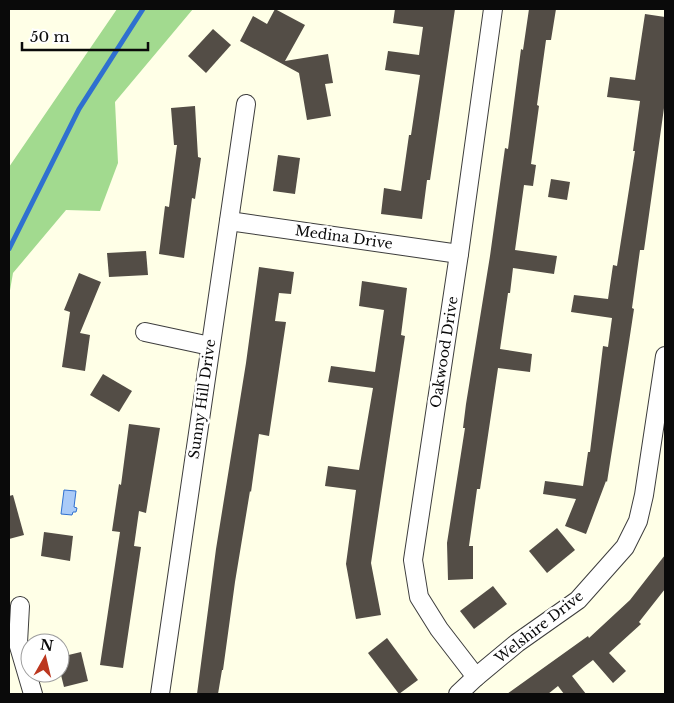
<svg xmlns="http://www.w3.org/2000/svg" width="674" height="703" viewBox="0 0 674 703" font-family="'Libre Baskerville',serif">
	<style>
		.forest { fill: #a2da8f }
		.water { fill: #aacbf8; stroke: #2f70d0 }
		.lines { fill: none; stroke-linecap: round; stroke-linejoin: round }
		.stream { stroke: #2f70d0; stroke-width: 5 }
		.building { fill: #534d46 }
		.minor-casing { stroke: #3d3d3d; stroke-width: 20 }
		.minor { stroke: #fff; stroke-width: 18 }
		.labels { text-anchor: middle; stroke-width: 5; stroke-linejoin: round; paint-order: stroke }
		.street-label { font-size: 14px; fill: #0a0a0a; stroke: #fff }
	</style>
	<rect width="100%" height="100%" fill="#ffffe7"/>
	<!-- forest -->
	<polygon class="forest" points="117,9 193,9 115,102 118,163 100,211 66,210 13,273 9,296 9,167"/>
	<!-- water -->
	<polygon class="water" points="64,490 76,491 74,507 77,508 76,512 73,512 72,515 61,514"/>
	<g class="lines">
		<!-- stream -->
		<polyline class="stream" points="9,249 79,109 143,9"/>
	</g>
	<!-- building -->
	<g class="building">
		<polygon points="275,9 305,25 285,61 328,54 333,83 325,84 331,116 307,120 299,73 240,41 253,16 267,24"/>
		<polygon points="395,9 455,9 430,180 427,180 422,219 381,214 384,188 401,191 409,135 411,135 420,75 385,70 388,51 419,55 423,27 393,23"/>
		<polygon points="529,9 556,9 551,40 546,40 537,105 539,106 531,164 536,165 533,186 524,185 515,250 557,256 554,274 513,268 510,293 508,293 500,349 532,354 530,372 498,368 480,489 477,489 469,546 473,546 473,579 448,580 447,543 465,428 463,428 466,404 490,256 505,148 508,149 521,49 523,50"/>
		<polygon points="645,14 665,17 665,101 644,250 640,250 632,308 634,309 629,342 607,482 606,481 586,534 565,526 576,499 543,494 545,481 583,486 588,452 590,452 603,346 608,347 612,318 571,312 574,295 608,299 613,265 617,266 635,151 633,151 640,101 607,97 610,77 635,80"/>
		<polygon points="213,29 231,45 206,73 188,56"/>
		<polygon points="195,106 198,157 201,158 195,199 192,198 184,258 159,254 165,206 169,207 177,145 174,145 171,108"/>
		<polygon points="278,155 300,158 295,194 273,191"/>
		<polygon points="551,179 570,182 567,200 548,197"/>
		<polygon points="146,251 148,275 109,277 107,253"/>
		<polygon points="259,267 294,272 291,294 279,293 275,321 286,322 276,389 269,436 259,434 251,492 250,491 235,582 223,670 222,670 218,694 197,694 216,549 246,363"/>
		<polygon points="79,273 101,282 80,333 90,335 85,371 62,367 70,312 64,310"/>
		<polygon points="362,281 407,288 401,335 405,336 371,563 381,615 356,619 346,564 356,490 325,486 328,466 359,470 373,388 328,382 331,366 375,372 384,310 359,306"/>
		<polygon points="103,374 132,391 119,412 90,395"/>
		<polygon points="129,424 160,428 146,513 139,511 134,546 141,547 123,668 100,665 120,532 112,531 119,484 121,485"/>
		<polygon points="13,495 24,535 9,539 9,496"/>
		<polygon points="557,528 575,550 547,573 529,551"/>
		<polygon points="44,532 73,536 70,561 41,556"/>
		<polygon points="665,555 665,589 639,622 641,624 609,653 626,671 613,683 593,660 572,676 586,694 564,694 558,686 548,694 507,694 588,636 589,638 630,600"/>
		<polygon points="493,586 507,604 474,629 460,611"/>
		<polygon points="387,638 418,680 399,694 368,653"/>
		<polygon points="81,652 88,681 64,687 60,671 60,657"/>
	</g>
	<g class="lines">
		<defs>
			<g id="minor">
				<polyline points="229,221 459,254"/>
				<polyline points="145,332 210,346"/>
				<polyline points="20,606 18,643 33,694"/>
				<polyline points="476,677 439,629 419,597 413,560 459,254 493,9"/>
				<polyline points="160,694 246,104"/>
				<polyline points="458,694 476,677 517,643 578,600 625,547 638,521 644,495 665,356"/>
			</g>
		</defs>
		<!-- minor casing -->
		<use href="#minor" class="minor-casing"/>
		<!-- minor -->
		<use href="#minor" class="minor"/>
	</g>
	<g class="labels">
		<!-- street labels -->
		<g class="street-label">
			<text transform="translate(344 237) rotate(8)" y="5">Medina Drive</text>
			<text transform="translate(444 352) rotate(-81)" y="5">Oakwood Drive</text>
			<text transform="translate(202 399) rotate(-82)" y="5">Sunny Hill Drive</text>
			<text transform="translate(539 627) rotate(-38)" y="5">Welshire Drive</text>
		</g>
	</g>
	<!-- border -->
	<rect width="674" height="703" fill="none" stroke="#0a0a0a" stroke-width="20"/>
	<!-- north arrow -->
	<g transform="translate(45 658) rotate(8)"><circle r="24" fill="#ffffff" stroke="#9d9d9d"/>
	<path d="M0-4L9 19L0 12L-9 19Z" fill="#bc371f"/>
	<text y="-8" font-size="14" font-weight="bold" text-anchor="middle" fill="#0a0a0a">N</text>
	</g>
	<!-- scale -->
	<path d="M22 42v8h126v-8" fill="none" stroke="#0a0a0a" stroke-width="2.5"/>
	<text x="30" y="42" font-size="15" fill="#0a0a0a" stroke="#ffffff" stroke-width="4" paint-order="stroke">50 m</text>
</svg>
